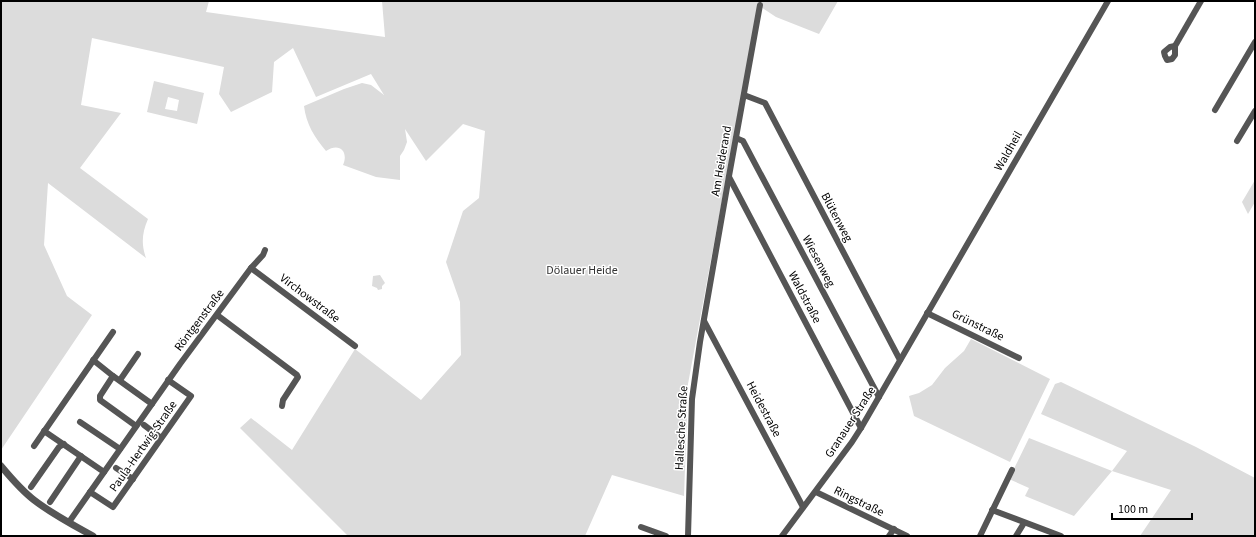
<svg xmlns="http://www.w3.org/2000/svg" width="1256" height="537" viewBox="0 0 1256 537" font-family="'Source Sans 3',sans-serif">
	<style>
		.green { fill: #dcdcdc; fill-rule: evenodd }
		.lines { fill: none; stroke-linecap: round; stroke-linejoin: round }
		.minor { stroke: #555; stroke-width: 6 }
		.tertiary { stroke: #555; stroke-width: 7 }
		.labels { text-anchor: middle; stroke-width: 3; stroke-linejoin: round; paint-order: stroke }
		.street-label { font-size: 12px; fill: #000; stroke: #fff }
		.park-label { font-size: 12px; fill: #333; stroke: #fff }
	</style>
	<rect width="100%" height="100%" fill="#fff"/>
	<!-- green -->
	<g class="green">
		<path d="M1,1h208l-3,11 179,25 -3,-36h456l-19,33 -43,-17 -18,-12 -70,379 -4,112 -72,-21 -27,61h-237l-108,-108 11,-10 41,32 63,-101 66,51 40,-45 -1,-53 -14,-40 17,-51 16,-13 6,-67 -22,-7 -37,37 -21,-32 2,13 -3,8 -4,6v24l-24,-3 -33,-12c6,-14 -4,-23 -17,-14 -11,-13 -20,-27 -22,-45l40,-17 18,-6 9,2 13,10 -13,-21 -55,23 -23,-49 -19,14 -2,30 -41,20 -12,-18 5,-27 -132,-29 -11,67 40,8 -41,55 68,51c-6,14 -7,25 -2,39l-98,-75 -4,62 23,51 25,19 -91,135z"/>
		<path d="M154,81l50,12 -7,31 -50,-12zM168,97l11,3 -2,11 -12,-2z"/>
		<polygon points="1255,180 1255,202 1248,214 1242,202"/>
		<polygon points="380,275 385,283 382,286 382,289 378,290 377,288 372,286 373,276"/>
		<polygon points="971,339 1050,379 1010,462 914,416 909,396 919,393 932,385 945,368 964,351"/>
		<polygon points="1061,382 1196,447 1255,478 1255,536 1140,536 1171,490 1112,471 1074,516 1025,496 1029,488 1009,479 1029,438 1112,471 1127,451 1041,414 1055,384"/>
	</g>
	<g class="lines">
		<!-- minor -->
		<g class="minor">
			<polyline points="1175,46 1201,1"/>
			<polygon points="1175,46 1175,55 1172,59 1167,60 1165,56 1164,52 1170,47"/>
			<polyline points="744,95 765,103 900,360"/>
			<polyline points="1215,110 1255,42"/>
			<polyline points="736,138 743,141 879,397"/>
			<polyline points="1237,141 1255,111"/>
			<polyline points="729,177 861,428"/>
			<polyline points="251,268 355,346"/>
			<polyline points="927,313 1019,358"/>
			<polyline points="217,315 297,375 298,377 283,400 282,406"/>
			<polyline points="704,321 803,507"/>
			<polyline points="93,360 113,376 100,396 100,400 136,426"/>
			<polyline points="113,376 152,404"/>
			<polyline points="120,380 138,354"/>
			<polyline points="80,422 120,449"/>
			<polyline points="144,425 161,438"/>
			<polyline points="44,431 104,472"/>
			<polyline points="34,446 113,332"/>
			<polyline points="116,468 133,479"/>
			<polyline points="31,487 59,447 64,444"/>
			<polyline points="90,492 113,507 191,396 168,380"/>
			<polyline points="816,492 907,536"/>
			<polyline points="50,502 81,456"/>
			<polyline points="992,510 1061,536"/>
			<polyline points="69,522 180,364 251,268 263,255 265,250"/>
			<polyline points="641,527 666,536"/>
			<polyline points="688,536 692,399 700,342 729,176 760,5"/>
			<polyline points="782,536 852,442 861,428 1108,1"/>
			<polyline points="889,536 894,529"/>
			<polyline points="980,536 1012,470"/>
			<polyline points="1016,536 1024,523"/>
		</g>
		<!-- tertiary -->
		<path class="tertiary" d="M1,466c10,12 20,24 33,34 18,14 39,25 59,36"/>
	</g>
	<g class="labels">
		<!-- street labels -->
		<g class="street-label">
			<text transform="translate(1008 151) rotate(-60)" y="4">Waldheil</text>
			<text transform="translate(721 161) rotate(-80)" y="4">Am Heiderand</text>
			<text transform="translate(837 217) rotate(62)" y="4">Blütenweg</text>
			<text transform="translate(819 261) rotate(62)" y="4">Wiesenweg</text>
			<text transform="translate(805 297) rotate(62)" y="4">Waldstraße</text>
			<text transform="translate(310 298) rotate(37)" y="4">Virchowstraße</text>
			<text transform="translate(199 320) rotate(-53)" y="4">Röntgenstraße</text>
			<text transform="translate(978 325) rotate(26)" y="4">Grünstraße</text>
			<text transform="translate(764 409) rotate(62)" y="4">Heidestraße</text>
			<text transform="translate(850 422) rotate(-57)" y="4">Granauer Straße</text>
			<text transform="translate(681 428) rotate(-87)" y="4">Hallesche Straße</text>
			<text transform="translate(143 446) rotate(-55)" y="4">Paula-Hertwig-Straße</text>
			<text transform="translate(859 501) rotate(26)" y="4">Ringstraße</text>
		</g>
		<!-- park labels -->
		<g class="park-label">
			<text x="582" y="274">Dölauer Heide</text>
		</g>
	</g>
	<!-- border -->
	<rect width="1256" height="537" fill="none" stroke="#000000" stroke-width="4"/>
	<!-- scale -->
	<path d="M1112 513v6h80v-6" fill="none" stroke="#000000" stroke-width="2"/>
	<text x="1118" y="513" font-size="12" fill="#000000" stroke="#ffffff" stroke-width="3" paint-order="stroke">100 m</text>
</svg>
